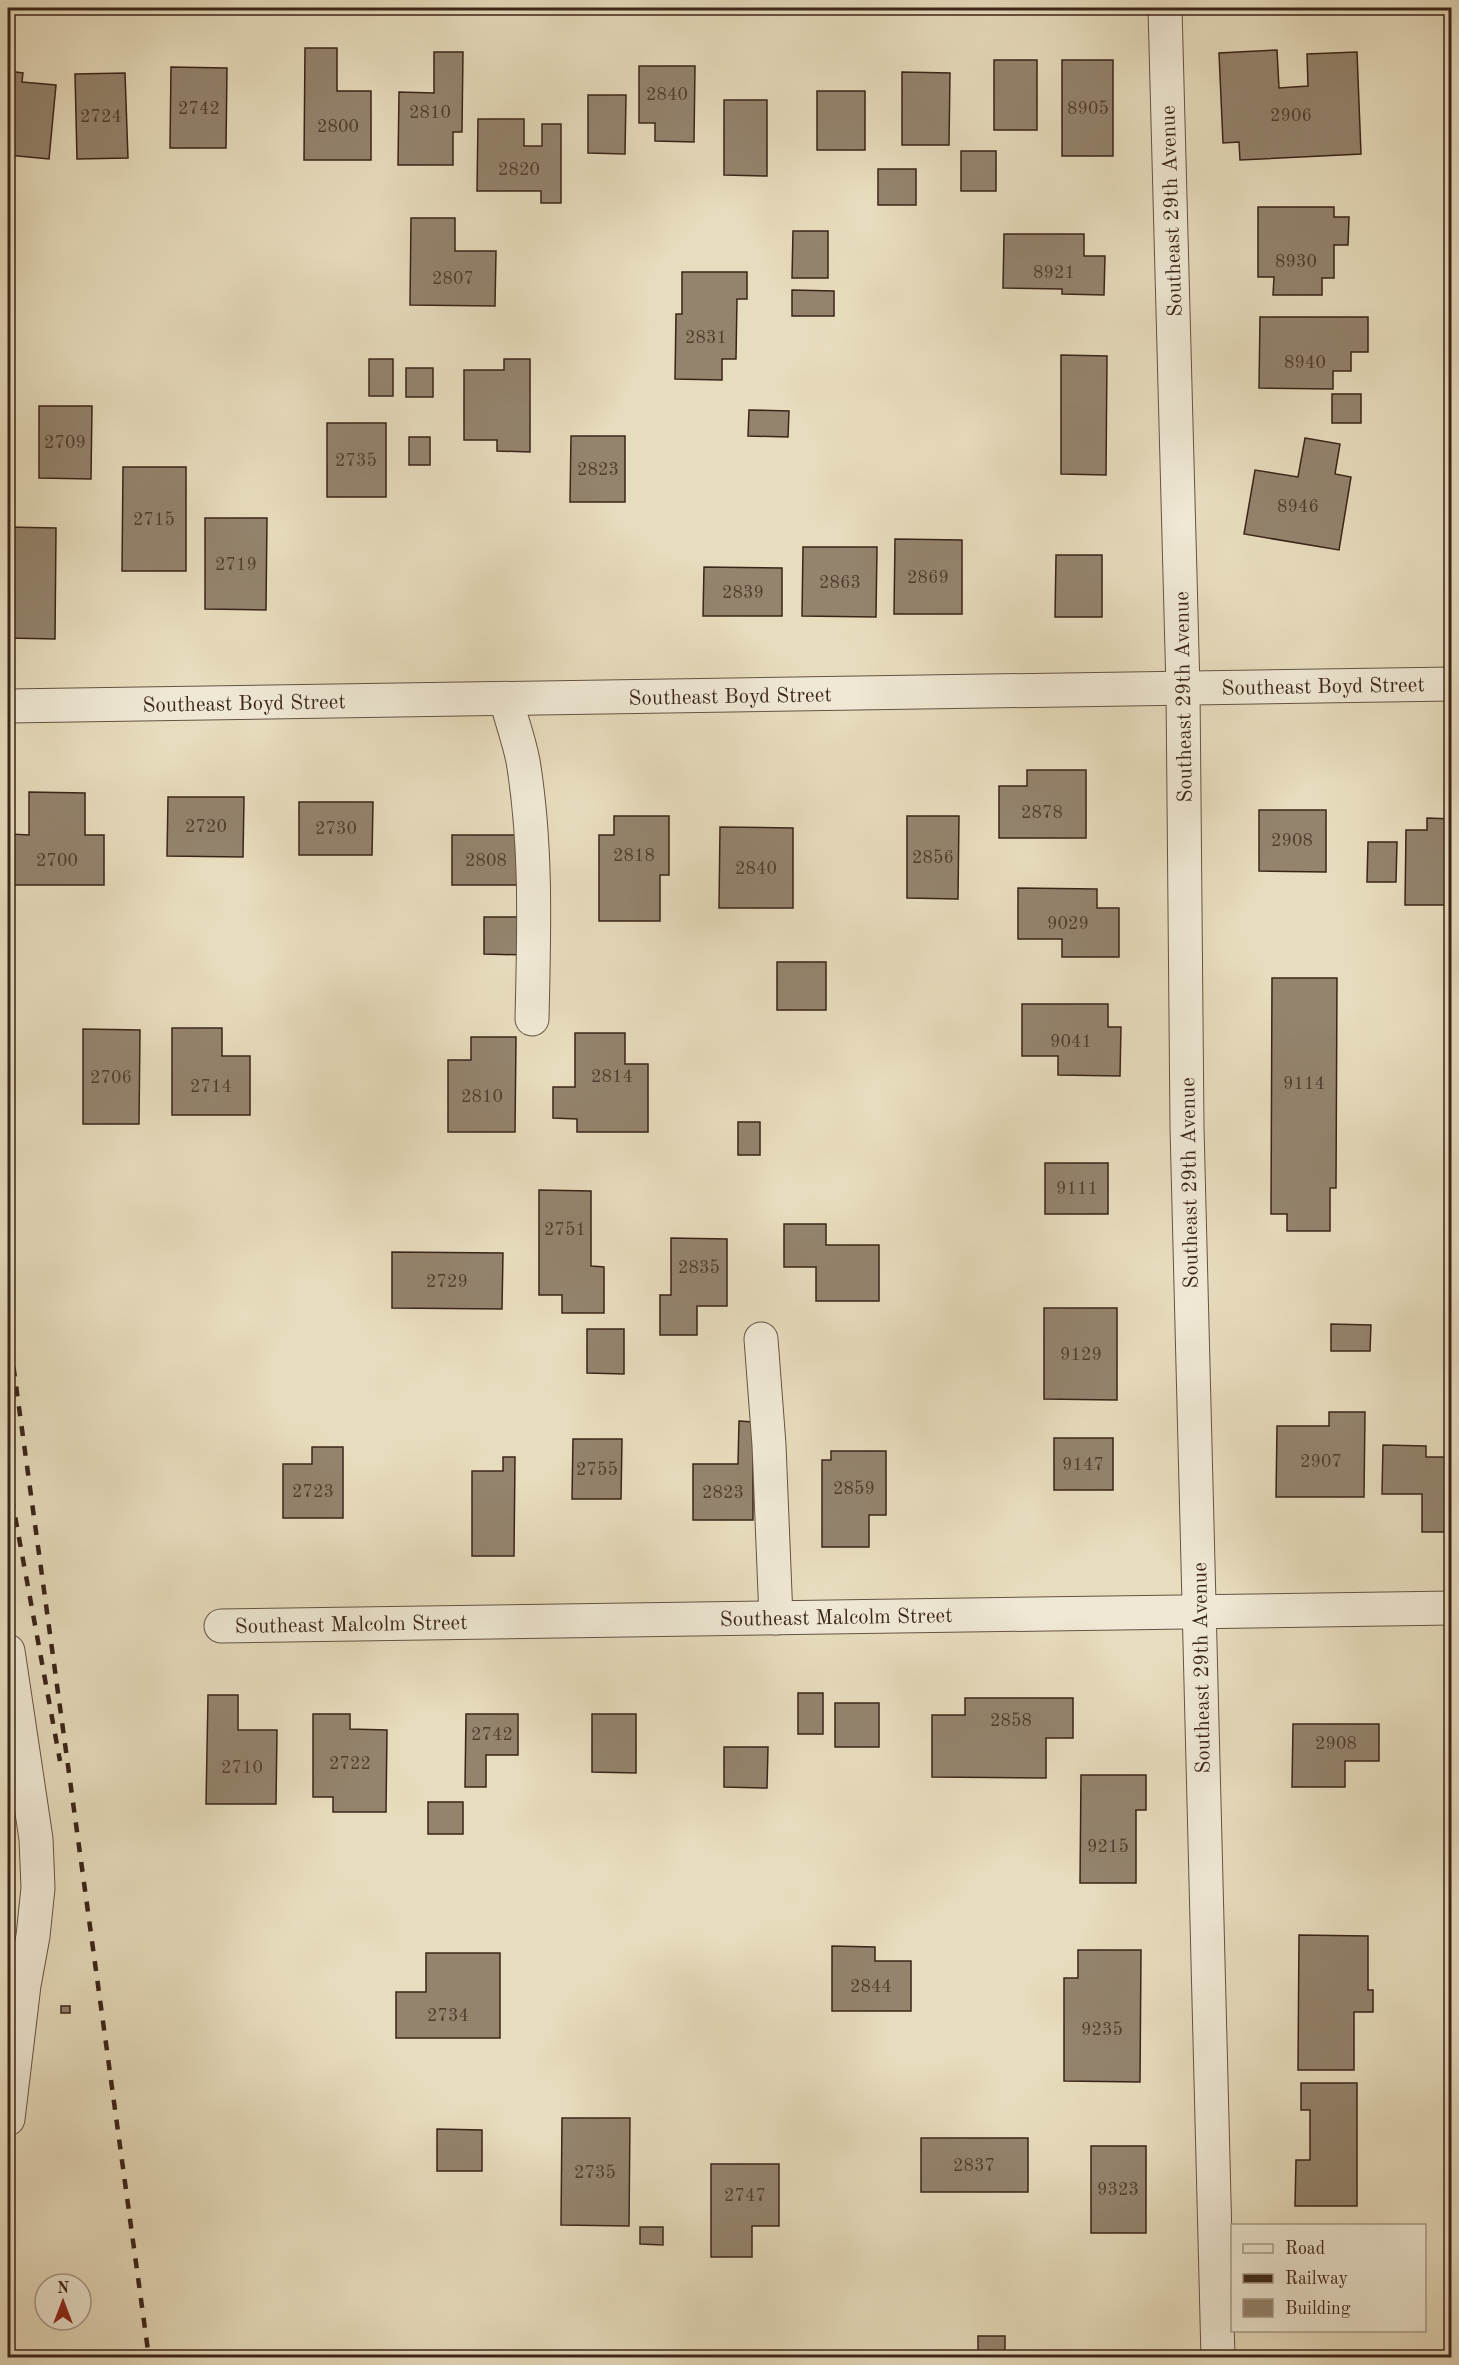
<svg xmlns="http://www.w3.org/2000/svg" width="1459" height="2365" viewBox="0 0 1459 2365" font-family="'Old Standard TT',serif">
	<style>
		.building { fill: #94846e; stroke: #3b2519; stroke-width: 1.5 }
		.lines { fill: none; stroke-linecap: round; stroke-linejoin: round }
		.minor-casing { stroke: #665342; stroke-width: 35 }
		.minor { stroke: #efe8d4; stroke-width: 33 }
		.rail { stroke: #3b2519; stroke-width: 4.5; stroke-dasharray: 10 10; stroke-linecap: butt }
		.labels { text-anchor: middle; stroke-width: 4.5; stroke-linejoin: round; paint-order: stroke }
		.number-label { font-size: 18px; fill: #513d2e }
		.street-label { font-size: 21px; fill: #3b2519; stroke: #efe8d4 }
	</style>
	<rect width="100%" height="100%" fill="#e7dcbd"/>
	<filter id="stains"><feTurbulence type="fractalNoise" baseFrequency=".00333" numOctaves="4"/><feColorMatrix values="0 0 0 0 .2 0 0 0 0 .09 0 0 0 0 .02 0 0 0 .5 -.17"/></filter>
	<radialGradient id="worn" r=".72"><stop offset=".6" stop-color="#630" stop-opacity="0"/><stop offset="1" stop-color="#630" stop-opacity=".3"/></radialGradient>
	<!-- building -->
	<g class="building">
		<polygon points="305,48 337,48 337,91 371,91 371,160 304,160"/>
		<polygon points="1277,50 1279,88 1308,86 1307,54 1357,52 1361,154 1240,160 1239,142 1223,143 1219,53"/>
		<polygon points="434,52 463,52 462,132 453,132 453,165 398,165 399,92 434,93"/>
		<rect x="994" y="60" width="43" height="70"/>
		<rect x="1062" y="60" width="51" height="96"/>
		<polygon points="639,66 695,66 694,142 655,141 655,123 639,123"/>
		<polygon points="171,67 227,68 226,148 170,148"/>
		<polygon points="8,71 23,73 22,82 56,85 49,159 8,155"/>
		<polygon points="902,72 950,73 949,145 902,145"/>
		<polygon points="125,73 128,158 77,159 75,74"/>
		<polygon points="1446,73 1452,73 1452,124 1445,124"/>
		<rect x="817" y="91" width="48" height="59"/>
		<polygon points="588,95 626,95 625,154 588,153"/>
		<polygon points="724,100 767,100 767,176 724,175"/>
		<polygon points="478,119 524,119 524,146 542,146 542,124 561,124 561,203 541,203 541,191 477,191"/>
		<rect x="961" y="151" width="35" height="40"/>
		<rect x="878" y="169" width="38" height="36"/>
		<polygon points="1258,207 1334,207 1334,217 1349,217 1348,245 1334,245 1334,278 1322,278 1322,295 1273,295 1274,277 1258,277"/>
		<polygon points="411,218 455,218 455,251 496,251 495,306 410,305"/>
		<polygon points="793,231 828,231 828,278 792,278"/>
		<polygon points="1004,234 1084,234 1084,256 1105,256 1104,295 1062,294 1062,289 1003,288"/>
		<polygon points="682,272 747,272 747,299 737,299 736,359 722,359 722,380 675,379 676,314 682,314"/>
		<polygon points="792,290 834,291 834,316 792,316"/>
		<polygon points="1260,317 1368,317 1368,352 1351,352 1351,371 1333,371 1333,389 1259,388"/>
		<polygon points="1061,355 1107,356 1106,475 1061,474"/>
		<rect x="369" y="359" width="24" height="37"/>
		<polygon points="504,359 530,359 530,452 497,451 497,440 464,440 464,370 504,370"/>
		<rect x="406" y="368" width="27" height="29"/>
		<rect x="1332" y="394" width="29" height="29"/>
		<polygon points="39,406 92,406 91,479 39,478"/>
		<polygon points="749,410 789,411 788,437 748,436"/>
		<rect x="327" y="423" width="59" height="74"/>
		<polygon points="571,436 625,436 625,502 570,502"/>
		<rect x="409" y="437" width="21" height="28"/>
		<polygon points="1305,438 1340,444 1335,474 1351,477 1339,550 1244,534 1255,470 1298,477"/>
		<polygon points="123,467 186,467 186,571 122,571"/>
		<polygon points="205,518 267,518 266,610 205,609"/>
		<polygon points="8,527 56,528 55,639 8,638"/>
		<polygon points="895,539 962,540 962,614 894,614"/>
		<polygon points="803,547 877,547 876,617 802,616"/>
		<polygon points="1056,555 1102,555 1102,617 1055,617"/>
		<polygon points="704,567 782,568 782,616 703,616"/>
		<polygon points="1027,770 1086,770 1086,838 999,838 999,786 1027,786"/>
		<polygon points="29,792 85,793 85,835 104,835 104,885 10,885 10,834 29,835"/>
		<polygon points="168,797 244,797 243,857 167,856"/>
		<polygon points="299,802 373,802 372,855 299,855"/>
		<polygon points="1259,810 1326,810 1326,872 1259,871"/>
		<polygon points="614,816 669,816 669,875 660,875 660,921 599,921 599,835 614,835"/>
		<polygon points="907,816 959,816 958,899 907,898"/>
		<polygon points="1427,818 1452,819 1452,905 1405,905 1406,830 1427,830"/>
		<polygon points="720,827 793,828 793,908 719,908"/>
		<rect x="452" y="835" width="68" height="50"/>
		<polygon points="1368,842 1397,842 1396,882 1367,882"/>
		<polygon points="1018,888 1097,889 1097,908 1119,908 1119,957 1062,957 1062,939 1018,939"/>
		<polygon points="484,917 524,917 524,955 484,954"/>
		<rect x="777" y="962" width="49" height="48"/>
		<polygon points="1272,978 1337,978 1336,1188 1330,1188 1330,1231 1287,1231 1287,1214 1271,1214"/>
		<polygon points="1022,1004 1108,1004 1108,1027 1121,1027 1120,1076 1058,1075 1058,1056 1022,1056"/>
		<polygon points="172,1028 222,1028 222,1056 250,1056 250,1115 172,1115"/>
		<polygon points="83,1029 140,1030 139,1124 83,1124"/>
		<polygon points="575,1033 625,1033 625,1064 648,1064 648,1132 577,1132 577,1119 553,1118 553,1087 575,1087"/>
		<polygon points="471,1037 516,1037 515,1132 448,1132 448,1060 471,1060"/>
		<rect x="738" y="1122" width="22" height="33"/>
		<rect x="1045" y="1163" width="63" height="51"/>
		<polygon points="539,1190 591,1191 591,1266 604,1267 604,1313 562,1313 562,1295 539,1295"/>
		<polygon points="784,1224 826,1224 826,1245 879,1245 879,1301 816,1301 816,1267 784,1267"/>
		<polygon points="671,1238 727,1239 727,1306 697,1306 697,1335 660,1335 660,1295 671,1295"/>
		<polygon points="392,1252 503,1253 502,1309 392,1308"/>
		<polygon points="1044,1308 1117,1308 1117,1400 1044,1399"/>
		<polygon points="1331,1324 1371,1325 1370,1351 1331,1351"/>
		<polygon points="587,1329 624,1329 624,1374 587,1373"/>
		<polygon points="1329,1412 1365,1412 1364,1497 1276,1497 1277,1426 1329,1426"/>
		<polygon points="739,1421 753,1422 753,1520 693,1520 693,1464 738,1464"/>
		<rect x="1054" y="1438" width="59" height="52"/>
		<polygon points="573,1439 622,1439 621,1499 572,1499"/>
		<polygon points="1383,1445 1426,1446 1426,1457 1452,1457 1452,1532 1422,1532 1422,1494 1382,1494"/>
		<polygon points="312,1447 343,1447 343,1518 283,1518 283,1464 312,1464"/>
		<polygon points="831,1451 886,1451 886,1515 869,1515 869,1547 822,1547 822,1460 831,1460"/>
		<polygon points="503,1457 515,1457 514,1556 472,1556 472,1471 503,1471"/>
		<rect x="798" y="1693" width="25" height="41"/>
		<polygon points="208,1695 238,1695 238,1730 277,1730 276,1804 206,1804"/>
		<polygon points="965,1698 1073,1698 1073,1738 1046,1738 1046,1778 932,1777 932,1715 965,1715"/>
		<rect x="835" y="1703" width="44" height="44"/>
		<polygon points="313,1714 350,1714 350,1729 387,1730 386,1812 333,1812 333,1797 313,1797"/>
		<polygon points="466,1714 518,1714 518,1755 486,1755 486,1787 465,1787"/>
		<polygon points="592,1714 636,1714 636,1773 592,1772"/>
		<polygon points="1293,1724 1379,1724 1379,1761 1345,1761 1345,1787 1292,1787"/>
		<rect x="1448" y="1738" width="4" height="33"/>
		<polygon points="724,1747 768,1747 767,1788 724,1787"/>
		<polygon points="1081,1775 1146,1775 1146,1810 1136,1810 1136,1883 1080,1883"/>
		<rect x="428" y="1802" width="35" height="32"/>
		<polygon points="1299,1935 1368,1936 1368,1990 1373,1990 1373,2012 1354,2012 1354,2070 1298,2070"/>
		<polygon points="832,1946 875,1947 875,1961 911,1961 911,2011 832,2011"/>
		<polygon points="1078,1950 1141,1950 1140,2082 1064,2081 1064,1978 1078,1978"/>
		<polygon points="426,1953 500,1953 500,2038 396,2038 396,1992 426,1992"/>
		<rect x="61" y="2006" width="9" height="7"/>
		<polygon points="1301,2083 1357,2083 1357,2206 1295,2206 1296,2160 1310,2160 1310,2110 1301,2110"/>
		<polygon points="562,2118 630,2118 629,2226 561,2225"/>
		<polygon points="437,2129 482,2130 482,2171 437,2171"/>
		<rect x="921" y="2138" width="107" height="54"/>
		<rect x="1091" y="2146" width="55" height="87"/>
		<polygon points="711,2164 779,2164 779,2226 752,2226 752,2257 711,2257"/>
		<polygon points="640,2227 663,2227 663,2245 640,2244"/>
		<rect x="978" y="2336" width="27" height="22"/>
		<rect x="1330" y="2352" width="30" height="6"/>
	</g>
	<g class="lines">
		<defs>
			<g id="minor">
				<polyline points="1165,8 1183,689 1187,1127 1218,2358"/>
				<path d="M506,699c5,20 13,41 17,62 14,85 11,172 9,258"/>
				<polyline points="8,706 1452,684"/>
				<polyline points="761,1339 769,1445 776,1618"/>
				<polyline points="221,1626 1452,1608"/>
				<polyline points="8,1651 36,1839 38,1888 33,1936 24,1985 8,2119"/>
			</g>
		</defs>
		<!-- minor casing -->
		<use href="#minor" class="minor-casing"/>
		<!-- minor -->
		<use href="#minor" class="minor"/>
		<!-- rail -->
		<g class="rail">
			<polyline points="8,1327 149,2358"/>
			<polyline points="8,1478 60,1761"/>
		</g>
	</g>
	<g class="labels">
		<!-- number labels -->
		<g class="number-label">
			<text x="667" y="100">2840</text>
			<text x="199" y="114">2742</text>
			<text x="1088" y="114">8905</text>
			<text x="430" y="118">2810</text>
			<text x="1291" y="121">2906</text>
			<text x="101" y="122">2724</text>
			<text x="338" y="132">2800</text>
			<text x="519" y="175">2820</text>
			<text x="1296" y="267">8930</text>
			<text x="1054" y="278">8921</text>
			<text x="453" y="284">2807</text>
			<text x="706" y="343">2831</text>
			<text x="1305" y="368">8940</text>
			<text x="65" y="448">2709</text>
			<text x="356" y="466">2735</text>
			<text x="598" y="475">2823</text>
			<text x="1298" y="512">8946</text>
			<text x="154" y="525">2715</text>
			<text x="236" y="570">2719</text>
			<text x="928" y="583">2869</text>
			<text x="840" y="588">2863</text>
			<text x="743" y="598">2839</text>
			<text x="1042" y="818">2878</text>
			<text x="206" y="832">2720</text>
			<text x="336" y="834">2730</text>
			<text x="1292" y="846">2908</text>
			<text x="634" y="861">2818</text>
			<text x="933" y="863">2856</text>
			<text x="57" y="866">2700</text>
			<text x="486" y="866">2808</text>
			<text x="756" y="874">2840</text>
			<text x="1068" y="929">9029</text>
			<text x="1071" y="1047">9041</text>
			<text x="612" y="1082">2814</text>
			<text x="111" y="1083">2706</text>
			<text x="1304" y="1089">9114</text>
			<text x="211" y="1092">2714</text>
			<text x="482" y="1102">2810</text>
			<text x="1077" y="1194">9111</text>
			<text x="565" y="1235">2751</text>
			<text x="699" y="1273">2835</text>
			<text x="447" y="1287">2729</text>
			<text x="1081" y="1360">9129</text>
			<text x="1321" y="1467">2907</text>
			<text x="1083" y="1470">9147</text>
			<text x="597" y="1475">2755</text>
			<text x="854" y="1494">2859</text>
			<text x="313" y="1497">2723</text>
			<text x="723" y="1498">2823</text>
			<text x="1011" y="1726">2858</text>
			<text x="492" y="1740">2742</text>
			<text x="1336" y="1749">2908</text>
			<text x="350" y="1769">2722</text>
			<text x="242" y="1773">2710</text>
			<text x="1108" y="1852">9215</text>
			<text x="871" y="1992">2844</text>
			<text x="448" y="2021">2734</text>
			<text x="1102" y="2035">9235</text>
			<text x="974" y="2171">2837</text>
			<text x="595" y="2178">2735</text>
			<text x="1118" y="2195">9323</text>
			<text x="745" y="2201">2747</text>
		</g>
		<!-- street labels -->
		<g class="street-label">
			<text transform="translate(1171 211) rotate(-92)" y="7">Southeast 29th Avenue</text>
			<text transform="translate(1323 686) rotate(-1)" y="7">Southeast Boyd Street</text>
			<text transform="translate(730 696) rotate(-1)" y="7">Southeast Boyd Street</text>
			<text transform="translate(1183 697) rotate(-91)" y="7">Southeast 29th Avenue</text>
			<text transform="translate(244 703) rotate(-1)" y="7">Southeast Boyd Street</text>
			<text transform="translate(1189 1183) rotate(-91)" y="7">Southeast 29th Avenue</text>
			<text transform="translate(836 1617) rotate(-1)" y="7">Southeast Malcolm Street</text>
			<text transform="translate(351 1624) rotate(-1)" y="7">Southeast Malcolm Street</text>
			<text transform="translate(1201 1668) rotate(-91)" y="7">Southeast 29th Avenue</text>
		</g>
	</g>
	<!-- margin -->
	<rect width="1459" height="2365" fill="none" stroke="#e7dcbd" stroke-width="30"/>
	<rect x="9" y="9" width="1441" height="2347" fill="none" stroke="#3b2519" stroke-width="3"/>
	<rect x="15" y="15" width="1429" height="2335" fill="none" stroke="#3b2519" stroke-width="1.5"/>
	<!-- legend -->
	<rect x="1231" y="2224" width="195" height="108" fill="#efe8d4" stroke="#a79a89" stroke-width="1.5"/>
	<rect x="1243" y="2244" width="30" height="9" fill="#efe8d4" stroke="#a79a89" stroke-width="1.5"/>
	<text x="1285" y="2254" font-size="18" fill="#3b2519">Road</text>
	<rect x="1243" y="2274" width="30" height="9" fill="#3b2519" stroke="#a79a89" stroke-width="1.5"/>
	<text x="1285" y="2284" font-size="18" fill="#3b2519">Railway</text>
	<rect x="1243" y="2299" width="30" height="18" fill="#94846e" stroke="#a79a89" stroke-width="1.5"/>
	<text x="1285" y="2314" font-size="18" fill="#3b2519">Building</text>
	<!-- north arrow -->
	<g transform="translate(63 2302)"><circle r="28" fill="#efe8d4" stroke="#a79a89" stroke-width="1.5"/>
	<path d="M0-4.5L10 22L0 15L-10 22Z" fill="#8f2418"/>
	<text y="-9" font-size="16" font-weight="bold" text-anchor="middle" fill="#3b2519">N</text>
	</g>
	<rect width="100%" height="100%" filter="url(#stains)"/>
	<rect width="100%" height="100%" fill="url(#worn)"/>
</svg>
